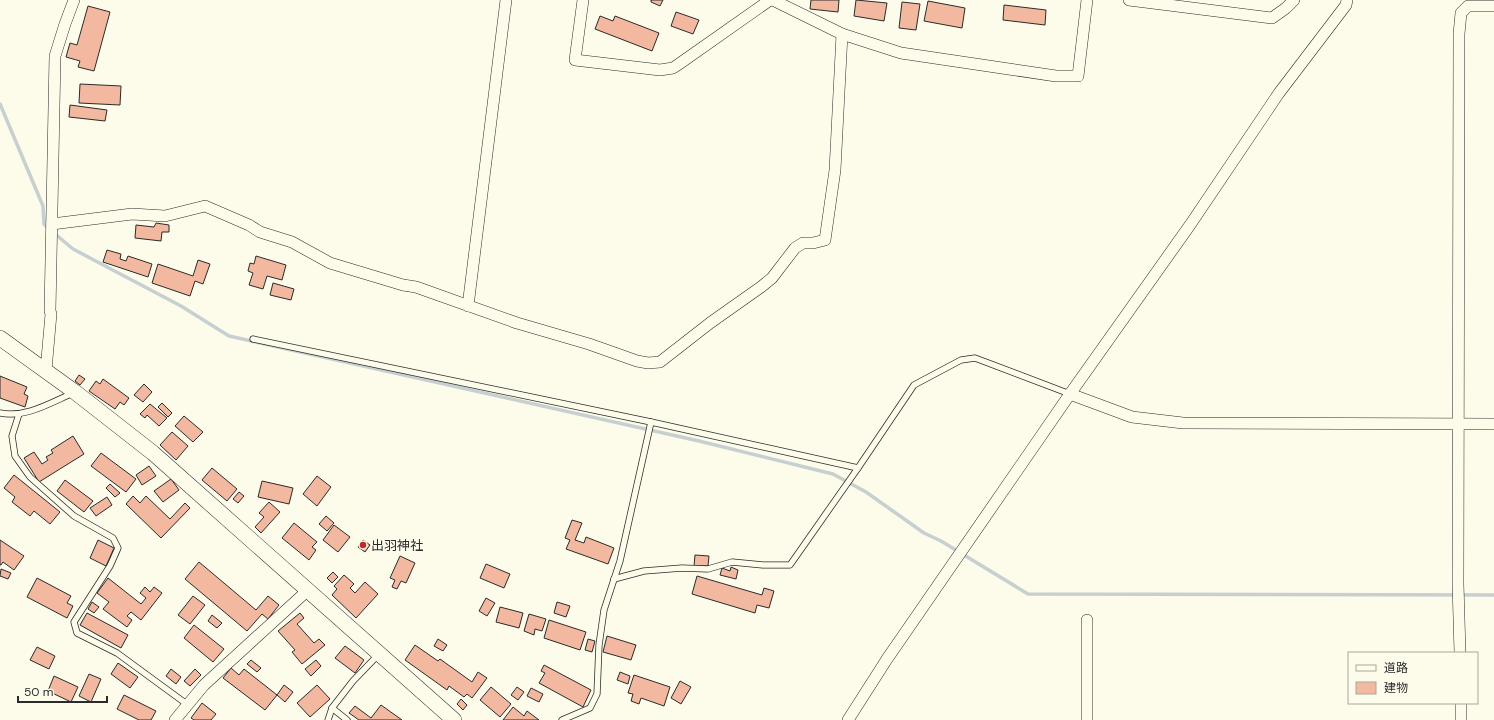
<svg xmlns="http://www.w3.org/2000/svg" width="1494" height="720" viewBox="0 0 1494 720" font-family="'DM Sans','Noto Sans JP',sans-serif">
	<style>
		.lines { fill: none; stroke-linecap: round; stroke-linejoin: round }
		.stream { stroke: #c7d0d0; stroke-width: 3.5 }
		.building { fill: #f2b8a0; stroke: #2b2b2b }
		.lane-casing { stroke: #2b2b2b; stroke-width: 7 }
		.street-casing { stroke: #2b2b2b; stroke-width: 12 }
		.secondary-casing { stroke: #2b2b2b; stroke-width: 16 }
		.lane { stroke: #fdfbea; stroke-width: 5.5 }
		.street { stroke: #fdfbea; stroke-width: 11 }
		.secondary { stroke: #fdfbea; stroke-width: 15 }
		.poi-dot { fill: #c62828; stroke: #fdfbea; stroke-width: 1.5 }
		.labels { text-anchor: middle; stroke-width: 3; stroke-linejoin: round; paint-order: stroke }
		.poi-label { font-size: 13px; fill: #2b2b2b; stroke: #fdfbea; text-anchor: start }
	</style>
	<rect width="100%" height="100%" fill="#fdfbea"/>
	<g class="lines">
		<!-- stream -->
		<g class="stream">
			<polyline points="0,104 43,206 44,224 49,229"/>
			<polyline points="54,233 73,249 181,306 229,336 699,441 833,474 866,492 924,533 941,541 1028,594 1494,595"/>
		</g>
	</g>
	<!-- building -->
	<g class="building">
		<polygon points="651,0 663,0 660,6 651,2"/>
		<polygon points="811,0 839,0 838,12 810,9"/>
		<polygon points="856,0 887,3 884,21 854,16"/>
		<polygon points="928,1 965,8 962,28 924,21"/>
		<polygon points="902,2 920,4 916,30 899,28"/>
		<polygon points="1004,5 1046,10 1045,25 1003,20"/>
		<polygon points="88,6 110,12 94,71 78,67 80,61 66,57 70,43 77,45"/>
		<polygon points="676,12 699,20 693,34 671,26"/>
		<polygon points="600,16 613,21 615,16 659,33 652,51 595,29"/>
		<polygon points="80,84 121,86 120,105 79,103"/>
		<polygon points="70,105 107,110 105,121 69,117"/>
		<polygon points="156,223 169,225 169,232 162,232 161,241 135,238 136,225 154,227"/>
		<polygon points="107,250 121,254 120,259 126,261 128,256 152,264 148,277 103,262"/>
		<polygon points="256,256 286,265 282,280 267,276 263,289 249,285 253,273 248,271 250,263 254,264"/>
		<polygon points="198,260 210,264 203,284 195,281 190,296 152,283 158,264 193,276"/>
		<polygon points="273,283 294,289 291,300 270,295"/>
		<polygon points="79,375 85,379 80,385 75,381"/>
		<polygon points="0,376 27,387 24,394 28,396 25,407 0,398"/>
		<polygon points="103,379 129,398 124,405 120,402 115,409 89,391 96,381 100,384"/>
		<polygon points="144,384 152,392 143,402 134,395"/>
		<polygon points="162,403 172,413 168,417 158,407"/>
		<polygon points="150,404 167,418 159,426 147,415 145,418 140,414"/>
		<polygon points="184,416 203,432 193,442 175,426"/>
		<polygon points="172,432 188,446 176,460 160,445"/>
		<polygon points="73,436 84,454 39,482 24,458 34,452 42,464 48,460 46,457 53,453 51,450"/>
		<polygon points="101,453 136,479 126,492 91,466"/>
		<polygon points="149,466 156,476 142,485 136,475"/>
		<polygon points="212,468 237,489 227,501 202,480"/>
		<polygon points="14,475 60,512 50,524 34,511 30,516 12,502 15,497 4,488"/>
		<polygon points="317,476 331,487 317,506 303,494"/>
		<polygon points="171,479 179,490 163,502 154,491"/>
		<polygon points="65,480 93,501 84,512 57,491"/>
		<polygon points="262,481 293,488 289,504 258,497"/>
		<polygon points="110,484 120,493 115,497 106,488"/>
		<polygon points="239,492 244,496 238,503 233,499"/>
		<polygon points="133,496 140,503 146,496 170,519 185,503 190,508 161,538 126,504"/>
		<polygon points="107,497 112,505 96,516 90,508"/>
		<polygon points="269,502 280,512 261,533 255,527 264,517 259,513"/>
		<polygon points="326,516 334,523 327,531 319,524"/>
		<polygon points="572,520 582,523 575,540 584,543 586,537 614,548 608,564 566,549 570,540 565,538"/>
		<polygon points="294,523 317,542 312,547 316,550 309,560 282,538"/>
		<polygon points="334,525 350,537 338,552 323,540"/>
		<polygon points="0,540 24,556 14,570 3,562 1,565 0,565"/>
		<polygon points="98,540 114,548 106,566 90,558"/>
		<polygon points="363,540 370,545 365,552 358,547"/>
		<polygon points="695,555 709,556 708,566 694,566"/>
		<polygon points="400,556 415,563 406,583 401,581 397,589 392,587 395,580 390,578"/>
		<polygon points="199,562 256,610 268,596 279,605 268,619 262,614 247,631 185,579"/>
		<polygon points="486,564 510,574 504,588 480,578"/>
		<polygon points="731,567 738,570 736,579 720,575 722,568 730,571"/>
		<polygon points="1,569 11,573 8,579 0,576"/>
		<polygon points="333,572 338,577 332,583 327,578"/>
		<polygon points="344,575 354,584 350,588 355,593 365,582 378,594 356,618 332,595 337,589 334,586"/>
		<polygon points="697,576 762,595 764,588 774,591 769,608 757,605 755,613 692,594"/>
		<polygon points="37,578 71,596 67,603 73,606 67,618 27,597"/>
		<polygon points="108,578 141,604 146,598 140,593 145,587 150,592 154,587 162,593 141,620 131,612 127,616 132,620 127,627 103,609 109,602 97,593"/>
		<polygon points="193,596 205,605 190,624 178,615"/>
		<polygon points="486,598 495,603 487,616 479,611"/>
		<polygon points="92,602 99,607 94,613 88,609"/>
		<polygon points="557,602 570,606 566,617 554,613"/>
		<polygon points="500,607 523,613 519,628 496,622"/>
		<polygon points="87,613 128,635 121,648 80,625"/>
		<polygon points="300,613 304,618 297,624 314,643 319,639 325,645 302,664 292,652 295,650 278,631"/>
		<polygon points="529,614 546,619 542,631 535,629 534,635 524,631"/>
		<polygon points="212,615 222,623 217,628 208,621"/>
		<polygon points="549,620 586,632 580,650 544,638"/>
		<polygon points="194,625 224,649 213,662 184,638"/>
		<polygon points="607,636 636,645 631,660 603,652"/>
		<polygon points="438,639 447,645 443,651 434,646"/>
		<polygon points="588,639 595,641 592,652 585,650"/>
		<polygon points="415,645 438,661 440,659 472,682 478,672 487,678 472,698 467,694 464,697 449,686 447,690 405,660"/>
		<polygon points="345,646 364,660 355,673 335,658"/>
		<polygon points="37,647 55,656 49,669 30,660"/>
		<polygon points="251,660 261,668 257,672 247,664"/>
		<polygon points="316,660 321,666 311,676 305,669"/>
		<polygon points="118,663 138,677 130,688 111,674"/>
		<polygon points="544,665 591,690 583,707 539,683 545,673 541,671"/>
		<polygon points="231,668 239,675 244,669 277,695 284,685 293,692 285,702 277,695 265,710 223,678"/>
		<polygon points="171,669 181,677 176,684 166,676"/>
		<polygon points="195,669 201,675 190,686 184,681"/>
		<polygon points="620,672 630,676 628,684 617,680"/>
		<polygon points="89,674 101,679 91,702 79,696"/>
		<polygon points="634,675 670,687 664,706 641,698 639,704 631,701 633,694 628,693"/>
		<polygon points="54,676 78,687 71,702 48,691"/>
		<polygon points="680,681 691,687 681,704 671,698"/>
		<polygon points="317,685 330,699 310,717 297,703"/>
		<polygon points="491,687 511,704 500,717 480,700"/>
		<polygon points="517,687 524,692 518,700 511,695"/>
		<polygon points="531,688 543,694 539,702 527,696"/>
		<polygon points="124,695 156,711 151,720 139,720 117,709"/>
		<polygon points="461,699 467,705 463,710 457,704"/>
		<polygon points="202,703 216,714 211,720 194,720 191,718"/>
		<polygon points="381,705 402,720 359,720 349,713 355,706 371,718"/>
		<polygon points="513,707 524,716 527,711 539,720 503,720"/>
	</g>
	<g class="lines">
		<defs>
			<g id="lane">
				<polyline points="253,339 651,422 858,468 914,385 961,360 975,358 1070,394"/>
				<path d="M0,413c26,5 50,-10 73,-20"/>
				<polyline points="19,414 12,436 15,456 30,477 74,516 113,538 118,548 110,566 74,622 77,633 117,653 188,705"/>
				<polyline points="614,579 644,571 682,568 708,569 732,562 763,565 790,565 858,468"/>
				<polyline points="332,708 347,720"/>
				<polyline points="328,720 332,708 353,681 379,654"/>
				<polyline points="562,720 590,708 597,694 599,645 604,610 620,561 651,422"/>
			</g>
			<g id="street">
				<polyline points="583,0 575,60 660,70 673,68 679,64 770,0"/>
				<polyline points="773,0 842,34 901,53 1056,76 1078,76 1087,0"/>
				<polyline points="1129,0 1272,18 1286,8 1294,0"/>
				<polyline points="52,224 132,214 165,216 205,206 249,225 260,232 292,242 330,263 403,285 416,287 517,323 589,344 637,361 648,363 660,362 710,323 761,287 772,278 795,248 803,243 813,243 825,240 835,170 842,34"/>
				<polyline points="468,306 506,0"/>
				<polyline points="46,370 51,314 50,311 55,56 65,24 74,0"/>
				<polyline points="1070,394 1132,417 1183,423 1494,424"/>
				<polyline points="1087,620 1087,720"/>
				<polyline points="1460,653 1458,584 1459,34 1461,13 1468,6 1494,6"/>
				<polyline points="1461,703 1461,720"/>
				<polyline points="175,720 204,685 308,590"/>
				<polyline points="848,720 887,659 1070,394 1190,225 1279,93 1346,5 1347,0"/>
			</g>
			<polyline id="secondary" points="0,338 75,392 153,453 454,720"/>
		</defs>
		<!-- lane casing -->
		<use href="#lane" class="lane-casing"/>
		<!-- street casing -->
		<use href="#street" class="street-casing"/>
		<!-- secondary casing -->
		<use href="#secondary" class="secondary-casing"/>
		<!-- lane -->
		<use href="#lane" class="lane"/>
		<!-- street -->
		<use href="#street" class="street"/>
		<!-- secondary -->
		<use href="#secondary" class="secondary"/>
	</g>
	<!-- markers -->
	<circle class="poi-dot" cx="363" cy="545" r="4"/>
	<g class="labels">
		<!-- poi labels -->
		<g class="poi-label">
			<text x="371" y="550">出羽神社</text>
		</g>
	</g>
	<!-- legend -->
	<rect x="1348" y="652" width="130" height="52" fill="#fdfbea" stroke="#a9a89e"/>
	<rect x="1356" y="665" width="20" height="6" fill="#fdfbea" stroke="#a9a89e"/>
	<text x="1384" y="672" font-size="12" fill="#2b2b2b">道路</text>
	<rect x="1356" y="682" width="20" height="12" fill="#f2b8a0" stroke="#a9a89e"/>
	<text x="1384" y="692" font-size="12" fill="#2b2b2b">建物</text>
	<!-- scale -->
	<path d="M18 696v6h89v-6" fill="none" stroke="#2b2b2b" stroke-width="2"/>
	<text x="24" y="696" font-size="12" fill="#2b2b2b" stroke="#fdfbea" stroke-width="3" paint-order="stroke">50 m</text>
</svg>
